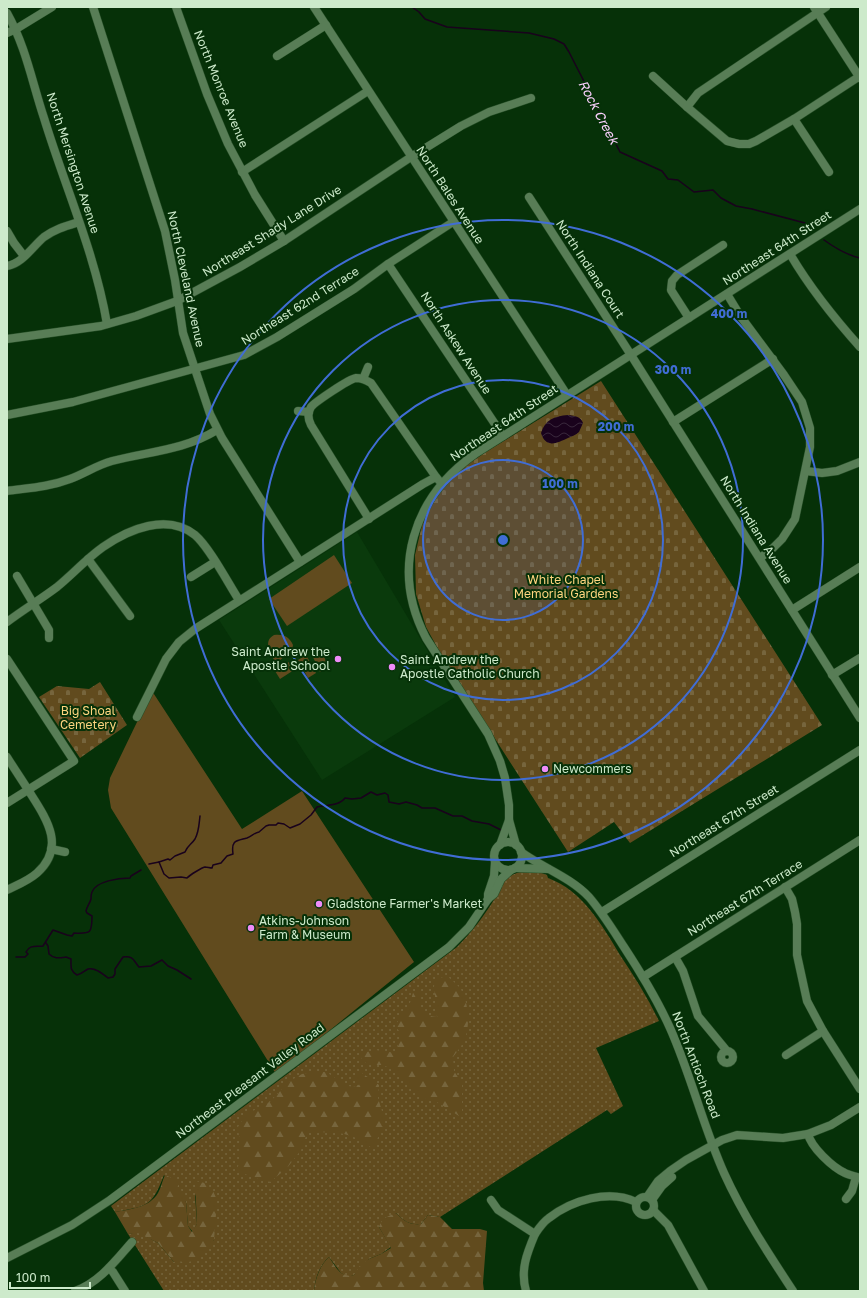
<svg xmlns="http://www.w3.org/2000/svg" width="867" height="1298" viewBox="0 0 867 1298" font-family="'Golos Text',sans-serif">
	<style>
		.built { fill: #0a3a0c }
		.grass { fill: url(#grass-dots) }
		.forest { fill: url(#forest-firs) }
		.cemetery { fill: url(#cemetery-stones) }
		.park { fill: #614b1e }
		.water { fill: url(#water-waves) }
		.lines { fill: none; stroke-linecap: round; stroke-linejoin: round }
		.stream { stroke: #19021c; stroke-width: 1.5 }
		.minor-casing { stroke: #264f27; stroke-width: 9 }
		.minor { stroke: #587d56; stroke-width: 8 }
		.ring { fill: none; stroke: #406dd5; stroke-width: 2 }
		.poi-dot { fill: #ee8cf8; stroke: #063108; stroke-width: 1.5 }
		.labels { text-anchor: middle; stroke-width: 4; stroke-linejoin: round; paint-order: stroke }
		.street-label { font-size: 12px; fill: #cdeacb; stroke: #063108 }
		.park-label { font-size: 12px; fill: #ffd580; stroke: #063108 }
		.poi-label { font-size: 12px; fill: #cdeacb; stroke: #063108; text-anchor: start }
		.water-label { font-size: 13px; font-style: italic; fill: #fbd1fe; stroke: #063108 }
		.centre { fill: #406dd5; stroke: #063108; stroke-width: 2 }
		.ring-label { font-size: 12px; text-anchor: middle; font-weight: bold; fill: #406dd5; stroke: #063108; stroke-width: 4; stroke-linejoin: round; paint-order: stroke }
	</style>
	<defs>
		<pattern id="grass-dots" width="8" height="8" patternUnits="userSpaceOnUse"><rect width="8" height="8" fill="#614b1e"/><path d="M2 2h.1M6 6h.1" fill="none" stroke="#76653d" stroke-width="1.8" stroke-linecap="round"/></pattern>
		<pattern id="forest-firs" width="22" height="20" patternUnits="userSpaceOnUse"><rect width="22" height="20" fill="#614b1e"/><path d="M5 1l3.5 6h-7zM16 11l3.5 6h-7z" fill="#76653d"/></pattern>
		<pattern id="cemetery-stones" width="16" height="16" patternUnits="userSpaceOnUse"><rect width="16" height="16" fill="#614b1e"/><path d="M2 7V4a2 2 0 0 1 4 0v3zM10 15v-3a2 2 0 0 1 4 0v3z" fill="#76653d"/></pattern>
		<pattern id="water-waves" width="16" height="10" patternUnits="userSpaceOnUse"><rect width="16" height="10" fill="#19021c"/><path d="M0 5q4-4 8 0t8 0" fill="none" stroke="#39273c"/></pattern>
	</defs>
	<rect width="100%" height="100%" fill="#063108"/>
	<!-- built -->
	<polygon class="built" points="357,532 455,697 322,780 219,620"/>
	<!-- grass -->
	<path class="grass" d="M520,872h19l8,3 1,3c35,13 54,47 72,77 14,21 28,43 39,66l-63,27 27,58 -12,8 -4,-4 -167,107 -12,-2 -7,9c-12,1 -17,-3 -25,-11l-17,14 12,20 -10,7 -12,5 -15,16 -6,2 -7,-4 -12,-16c-10,9 -14,22 -15,34h-150l-36,-57 10,-2 20,11 16,19 40,-22 -19,-46 2,30 -4,8 -5,-6 -2,-24 -22,-27c-12,32 -17,31 -49,37l-4,-6 346,-259c14,-14 28,-32 38,-49 3,-5 4,-10 7,-15 4,-6 11,-9 18,-11z"/>
	<!-- forest -->
	<g class="forest">
		<path d="M447,976c4,4 9,7 12,11 9,10 11,36 7,48 -2,9 -8,15 -13,22l1,14 8,13v28l-3,4 -22,-14 -15,-4 -26,-28 -14,-5h-11l-7,-3 -3,-4 1,-5 13,-3 21,3 5,-19 -4,-6 -1,-4 13,-18 4,-13h6v14c5,5 10,10 18,10l-3,-31 2,-7z"/>
		<path d="M312,1072h14l22,14 8,1 5,-4 -5,-5 -1,-5h7l17,12 -1,13 7,23 -12,28c-21,-18 -39,-18 -66,-16l-6,17 -14,18 -18,15 -32,-12 4,-17 -3,-27 5,-8 6,-6 22,-12 17,-19 14,-8z"/>
		<path d="M165,1175l9,4 7,11 5,12 2,24 4,6 5,-8 -2,-43 10,2 8,8 4,9 -3,40 -17,20 -13,3 -10,-1 -16,-19 -20,-10 -10,1 -13,-22c15,-3 34,-4 43,-19 3,-5 4,-12 7,-18z"/>
		<path d="M396,1213c8,8 13,12 25,11l7,-9 12,2 12,12h28l7,2 -4,52 1,8h-170c1,-12 6,-26 15,-34 7,10 11,21 25,18l7,-11 8,-5 12,-5 10,-6 -12,-21c3,-9 9,-11 17,-14z"/>
	</g>
	<!-- cemetery -->
	<g class="cemetery">
		<polygon points="601,381 822,725 630,843 614,822 568,852 443,658 426,627 416,594 415,555 422,525 437,496 459,470 486,452"/>
		<polygon points="100,682 127,725 80,758 39,697 57,686 89,689"/>
	</g>
	<!-- park -->
	<g class="park">
		<polygon points="334,555 352,583 287,626 269,599"/>
		<path d="M274,635c9,-1 15,1 19,10l-1,5 -13,11 -5,-1c-4,-9 -11,-19 0,-25z"/>
		<polygon points="321,650 329,668 320,672 312,655"/>
		<polygon points="306,655 316,673 308,678 298,660"/>
		<polygon points="289,662 294,670 280,679 275,671"/>
		<polygon points="152,691 242,829 302,791 414,962 276,1074 111,808 108,790 110,778"/>
	</g>
	<!-- water -->
	<path class="water" d="M568,415c6,1 13,1 15,8l-4,9c-3,3 -7,4 -11,6 -11,5 -22,11 -27,-5 4,-13 13,-17 27,-18z"/>
	<g class="lines">
		<!-- stream -->
		<g class="stream">
			<polyline points="412,7 419,12 425,19 447,27 529,33 554,39 564,44 569,52 620,152 662,171 668,179 678,180 694,192 713,190 721,198 736,206 752,209 805,223 814,229"/>
			<path d="M824,240c11,8 23,15 36,18"/>
			<path d="M159,862l9,-3 2,1 5,-4 10,-4c3,-7 6,-7 10,-13 4,-7 4,-15 5,-23"/>
			<path d="M149,864l10,-2 5,12 5,4 12,-1 6,1c3,-3 14,-10 18,-11 2,0 5,1 7,1l1,-3 8,-2 6,-7 6,-2c-2,-14 3,-13 14,-16 5,-2 7,-5 12,-6l7,-6 3,-1h7l2,-2 6,1 6,4 10,-4 11,-9 6,-8c10,-2 22,-1 28,-9l7,1 9,-1 10,-6 6,3 8,-2 3,2 1,7 10,2 7,-2 11,3 5,3h13l18,8h9l10,5 17,3 12,6"/>
			<path d="M46,943l2,3 1,8c5,5 10,4 17,3l5,2c0,8 -1,12 6,16 5,-1 7,-4 11,-6 7,-2 15,5 20,9l5,-1 2,-3v-5l8,-12c11,-1 10,3 16,10l12,-1 11,-6 6,6 9,4 14,9"/>
			<path d="M16,957h9l3,-3 -2,-2c4,-8 11,-5 17,-6l10,-16 14,5 5,1 2,-3c17,1 18,0 18,-17l-5,-3 -1,-2c1,-5 4,-8 5,-12 0,-2 0,-5 1,-7 4,-11 27,-14 38,-14l1,-2 10,-6"/>
		</g>
		<defs>
			<g id="minor">
				<polyline points="93,7 165,231 175,280 183,333 210,414 222,438 300,562"/>
				<polyline points="176,7 207,94 228,144 255,195 284,241"/>
				<polyline points="314,7 567,395"/>
				<polyline points="814,7 860,78"/>
				<path d="M7,13c19,34 25,69 37,105 21,69 51,135 63,206"/>
				<polyline points="7,33 16,29 52,7"/>
				<polyline points="277,56 326,25"/>
				<polyline points="653,76 687,107 727,141 739,144 749,144 756,141 794,119 860,76"/>
				<polyline points="687,107 698,93 826,7"/>
				<polyline points="794,119 829,172"/>
				<polyline points="242,172 368,91"/>
				<polyline points="529,197 631,355 860,718"/>
				<polyline points="7,231 14,243 24,256"/>
				<path d="M790,254c20,34 44,64 70,93"/>
				<polyline points="388,264 503,436"/>
				<path d="M7,266c15,-2 26,-20 37,-29 11,-8 22,-11 35,-15"/>
				<polyline points="727,294 741,317 784,375 802,402 810,428 810,447 795,519 782,539 773,548 760,558"/>
				<polyline points="689,318 671,290 672,281 677,275 723,245"/>
				<polyline points="7,339 101,326 136,316 177,301 240,267 284,241 411,157 461,126 489,112 531,98"/>
				<polyline points="363,379 368,367"/>
				<polyline points="298,411 309,412"/>
				<polyline points="7,415 73,402 244,355 277,337 354,289 388,264 453,222"/>
				<polyline points="673,422 773,359"/>
				<polyline points="806,471 822,473 837,471 860,462"/>
				<path d="M7,491c22,-3 42,-4 63,-12 14,-5 27,-14 42,-18 38,-10 70,-10 105,-31"/>
				<path d="M369,519l-58,-94c-3,-6 -4,-12 0,-18 4,-5 38,-28 45,-29 5,0 10,2 15,5l65,94"/>
				<polyline points="88,559 130,616"/>
				<polyline points="17,576 49,630 49,638"/>
				<polyline points="191,577 215,562"/>
				<polyline points="792,610 860,567"/>
				<path d="M7,622c16,-12 34,-23 50,-35 16,-13 29,-28 46,-40 26,-18 64,-34 92,-12 15,13 33,48 44,65"/>
				<polyline points="7,659 74,761 7,803"/>
				<polyline points="832,675 860,658"/>
				<polyline points="137,717 166,659 179,642 195,629 423,484 436,477 442,484"/>
				<path d="M7,757c8,13 17,26 25,39 16,25 33,52 5,77 -9,8 -20,12 -30,17"/>
				<polyline points="509,820 516,845"/>
				<circle cx="508" cy="856" r="14"/>
				<path d="M500,845l9,-25v-15l-4,-27 -5,-17 -12,-27 -62,-96c-36,-69 -13,-140 49,-184l385,-245"/>
				<polyline points="51,849 65,852"/>
				<path d="M521,852c22,16 49,25 68,45 13,15 24,33 35,50 17,26 33,52 46,81 21,47 33,98 54,145 19,42 44,80 69,118"/>
				<polyline points="515,868 548,869"/>
				<polyline points="785,887 792,899 795,912 797,924 797,955 807,1001 823,1031 860,1089"/>
				<polyline points="488,899 488,894 494,876 495,862"/>
				<polyline points="602,912 860,750"/>
				<polyline points="675,957 683,971 698,1016 727,1051"/>
				<polyline points="643,977 860,840"/>
				<circle cx="727" cy="1057" r="6"/>
				<polyline points="786,1055 823,1031"/>
				<path d="M808,1134c3,13 24,33 37,39 4,2 10,3 15,5"/>
				<circle cx="645" cy="1206" r="9"/>
				<polyline points="647,1197 658,1181 670,1171 686,1160 722,1140 737,1135 783,1138 808,1134 831,1125 860,1107"/>
				<polyline points="846,1199 852,1191 856,1177"/>
				<path d="M491,1200l7,10 37,24c-8,19 -15,36 -9,57"/>
				<polyline points="652,1200 662,1186 672,1177"/>
				<polyline points="653,1210 668,1225 704,1291"/>
				<path d="M535,1234c4,-6 8,-12 14,-16 23,-18 60,-29 87,-16"/>
				<polyline points="7,1258 72,1225 110,1200 449,947 469,927 488,899 494,894 501,879 511,870"/>
				<polyline points="109,1268 113,1272 125,1291"/>
				<path d="M75,1291c24,-8 41,-31 57,-49"/>
			</g>
		</defs>
		<!-- minor casing -->
		<use href="#minor" class="minor-casing"/>
		<!-- minor -->
		<use href="#minor" class="minor"/>
	</g>
	<!-- distance rings -->
	<circle cx="503" cy="540" r="80" fill="#406dd5" fill-opacity=".12"/>
	<g class="ring">
		<circle cx="503" cy="540" r="80"/>
		<circle cx="503" cy="540" r="160"/>
		<circle cx="503" cy="540" r="240"/>
		<circle cx="503" cy="540" r="320"/>
	</g>
	<!-- markers -->
	<g class="poi-dot">
		<circle cx="338" cy="659" r="4"/>
		<circle cx="392" cy="667" r="4"/>
		<circle cx="545" cy="769" r="4"/>
		<circle cx="319" cy="904" r="4"/>
		<circle cx="251" cy="928" r="4"/>
	</g>
	<g class="labels">
		<!-- street labels -->
		<g class="street-label">
			<text transform="translate(221 89) rotate(68)" y="4">North Monroe Avenue</text>
			<text transform="translate(73 163) rotate(72)" y="4">North Mersington Avenue</text>
			<text transform="translate(450 195) rotate(57)" y="4">North Bales Avenue</text>
			<text transform="translate(272 231) rotate(-32)" y="4">Northeast Shady Lane Drive</text>
			<text transform="translate(777 248) rotate(-33)" y="4">Northeast 64th Street</text>
			<text transform="translate(590 269) rotate(57)" y="4">North Indiana Court</text>
			<text transform="translate(186 279) rotate(78)" y="4">North Cleveland Avenue</text>
			<text transform="translate(300 306) rotate(-32)" y="4">Northeast 62nd Terrace</text>
			<text transform="translate(456 343) rotate(57)" y="4">North Askew Avenue</text>
			<text transform="translate(504 423) rotate(-34)" y="4">Northeast 64th Street</text>
			<text transform="translate(756 530) rotate(58)" y="4">North Indiana Avenue</text>
			<text transform="translate(724 821) rotate(-32)" y="4">Northeast 67th Street</text>
			<text transform="translate(745 898) rotate(-32)" y="4">Northeast 67th Terrace</text>
			<text transform="translate(696 1065) rotate(69)" y="4">North Antioch Road</text>
			<text transform="translate(250 1081) rotate(-37)" y="4">Northeast Pleasant Valley Road</text>
		</g>
		<!-- park labels -->
		<g class="park-label">
			<text x="566" y="584">White Chapel<tspan x="566" dy="14">Memorial Gardens</tspan></text>
			<text x="88" y="715">Big Shoal<tspan x="88" dy="14">Cemetery</tspan></text>
		</g>
		<!-- poi labels -->
		<g class="poi-label">
			<text x="330" y="656" text-anchor="end">Saint Andrew the<tspan x="330" dy="14">Apostle School</tspan></text>
			<text x="400" y="664">Saint Andrew the<tspan x="400" dy="14">Apostle Catholic Church</tspan></text>
			<text x="553" y="773">Newcommers</text>
			<text x="327" y="908">Gladstone Farmer's Market</text>
			<text x="259" y="925">Atkins-Johnson<tspan x="259" dy="14">Farm &amp; Museum</tspan></text>
		</g>
		<!-- water labels -->
		<g class="water-label">
			<text transform="translate(599 112) rotate(62)" y="5">Rock Creek</text>
		</g>
	</g>
	<circle cx="503" cy="540" r="6" class="centre"/>
	<g class="ring-label">
		<text x="729" y="318">400 m</text>
		<text x="673" y="374">300 m</text>
		<text x="616" y="431">200 m</text>
		<text x="560" y="488">100 m</text>
	</g>
	<!-- border -->
	<rect width="867" height="1298" fill="none" stroke="#cdeacb" stroke-width="16"/>
	<!-- scale -->
	<path d="M10 1282v6h80v-6" fill="none" stroke="#cdeacb" stroke-width="2"/>
	<text x="16" y="1282" font-size="12" fill="#cdeacb" stroke="#063108" stroke-width="3" paint-order="stroke">100 m</text>
</svg>
